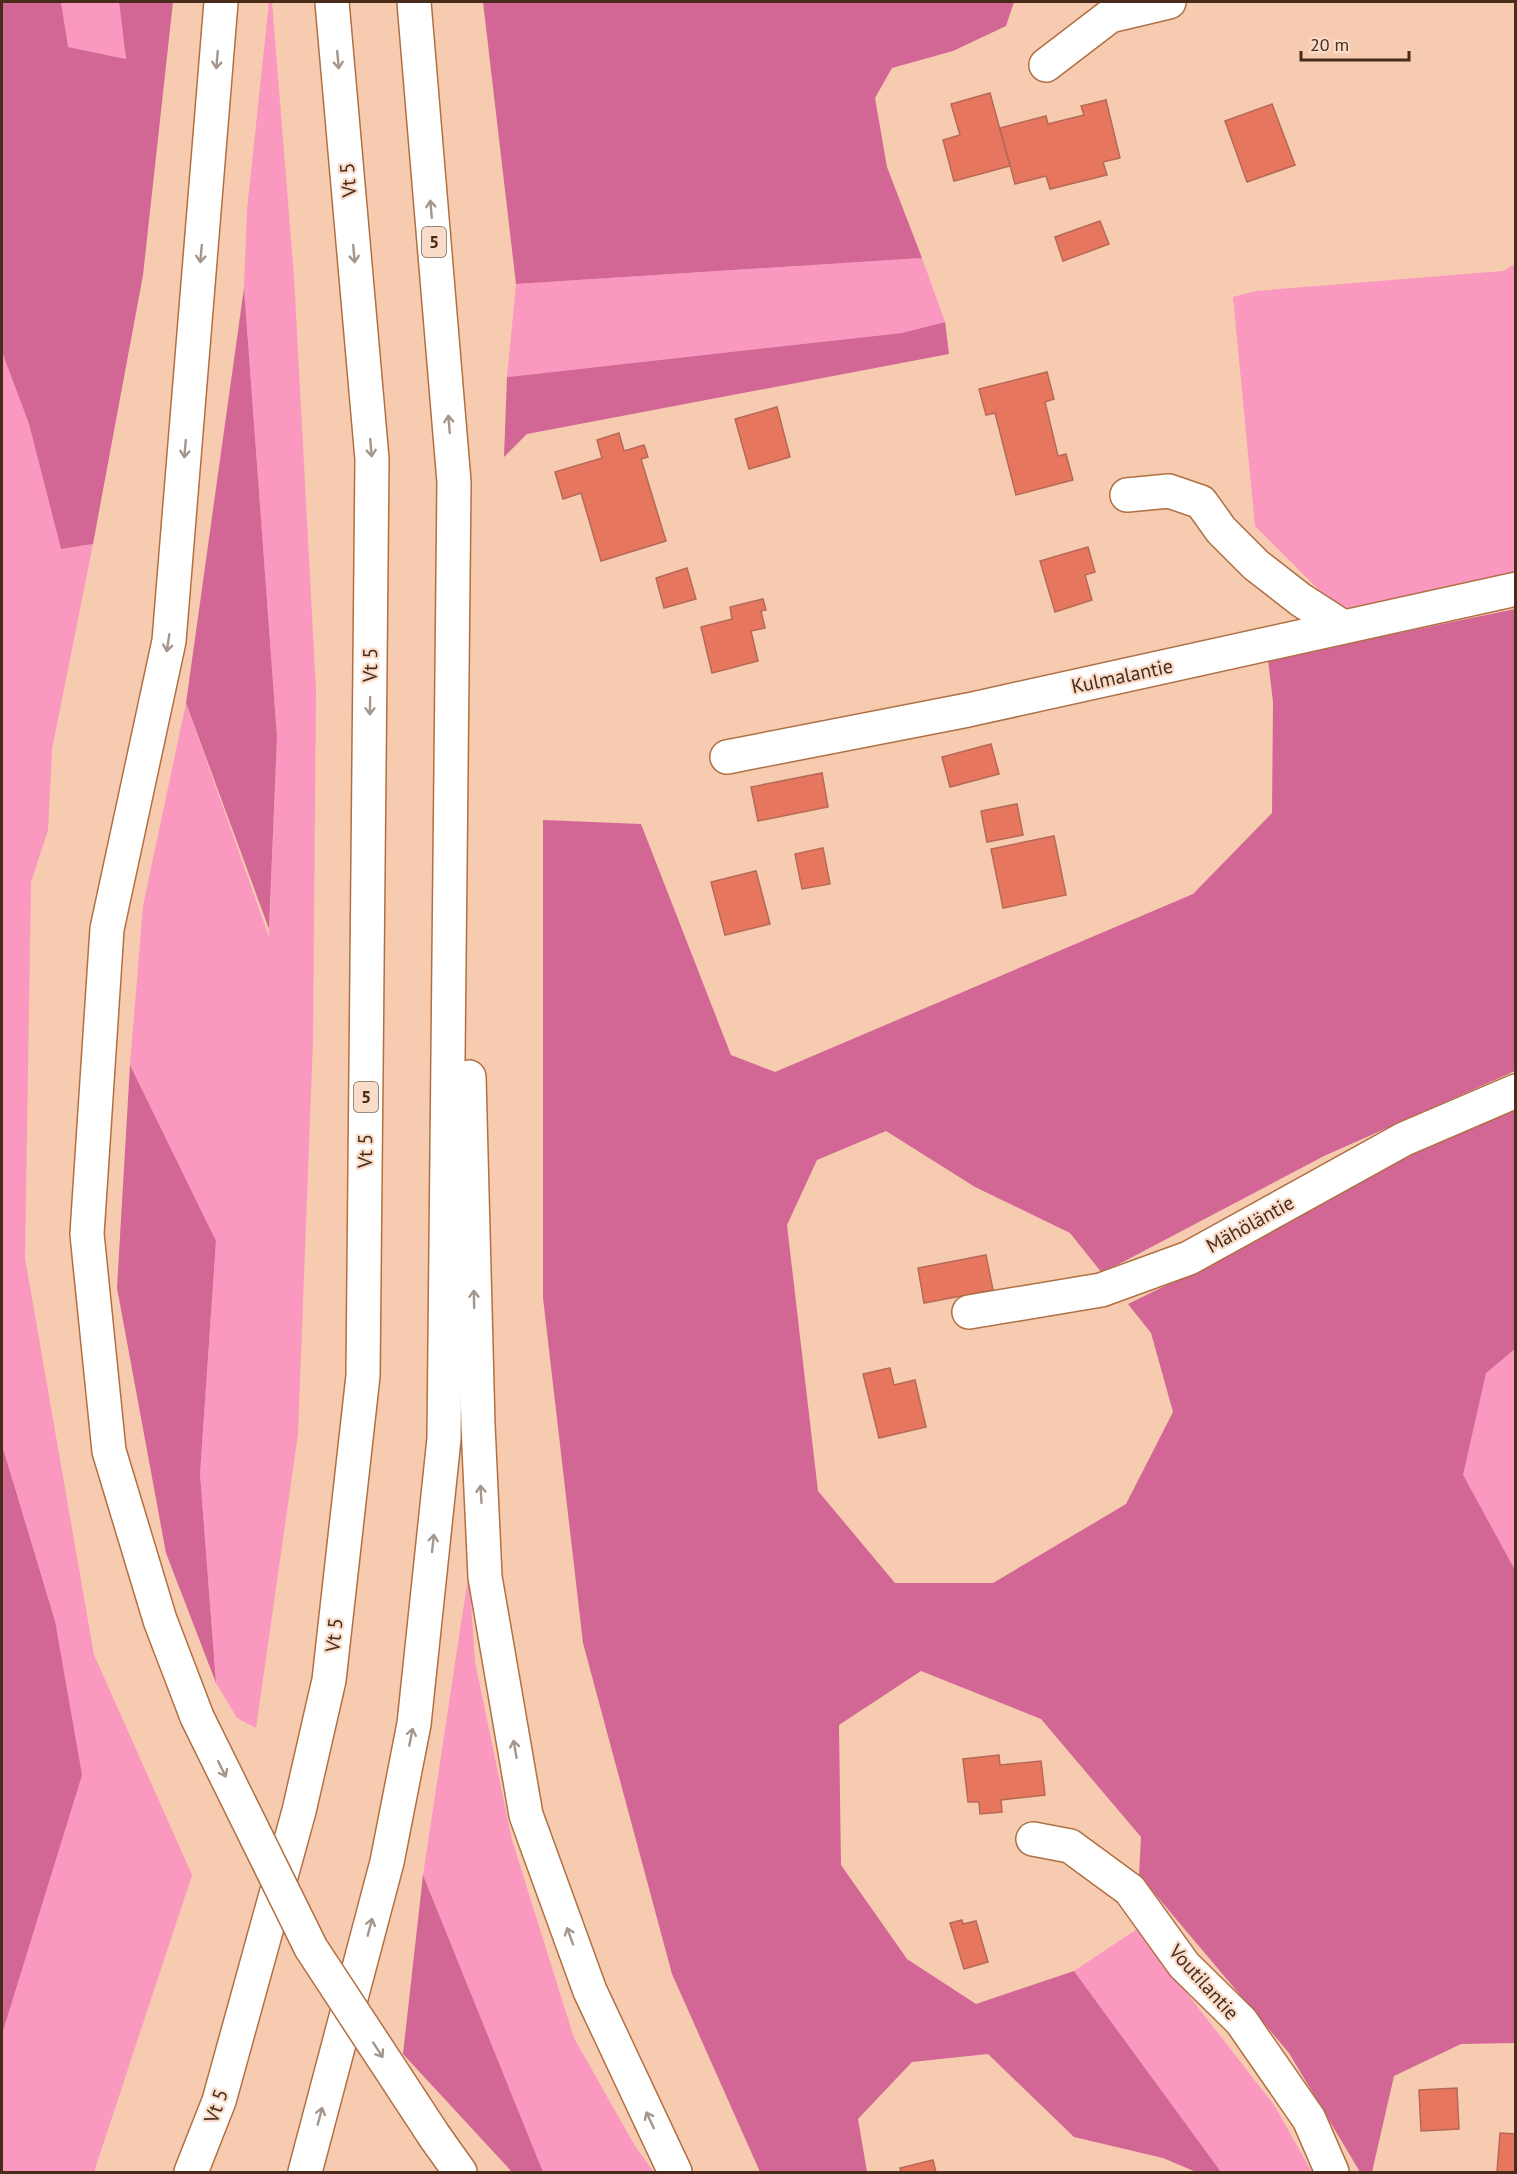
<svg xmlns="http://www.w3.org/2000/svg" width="1517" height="2174" viewBox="0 0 1517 2174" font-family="'PT Sans',sans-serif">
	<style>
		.green { fill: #fa98c0 }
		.forest { fill: #d26796 }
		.building { fill: #e6775e; stroke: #b66957; stroke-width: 1.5 }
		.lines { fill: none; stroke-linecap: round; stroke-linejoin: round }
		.minor-casing { stroke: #b17043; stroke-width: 36 }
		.highway-casing { stroke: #b17043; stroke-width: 36 }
		.minor { stroke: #fff; stroke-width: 33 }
		.highway { stroke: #fff; stroke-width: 33 }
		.highway-bridge-casing { stroke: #b17043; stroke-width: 36; stroke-linecap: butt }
		.highway-bridge { stroke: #fff; stroke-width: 33 }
		.oneway { stroke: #a4968c }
		.labels { text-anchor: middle; stroke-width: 4.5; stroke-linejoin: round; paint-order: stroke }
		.shield { fill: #f9dbc9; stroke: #7d604e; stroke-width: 1.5 }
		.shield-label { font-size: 18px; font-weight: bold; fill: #482c19 }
		.street-label { font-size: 20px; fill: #482c19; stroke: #f9dbc9 }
	</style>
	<rect width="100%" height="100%" fill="#f6cbaf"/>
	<!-- green -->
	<g class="green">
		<polygon points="61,2 119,2 126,59 67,47"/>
		<polygon points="269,2 272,2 294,277 316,690 313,1039 298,1434 256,1728 237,1718 216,1683 200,1474 216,1241 130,1065 143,906 186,703 269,937 277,737 244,288 247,210"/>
		<polygon points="922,258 945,322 902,333 507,377 516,284"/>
		<polygon points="1515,264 1515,572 1341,612 1255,526 1233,297 1256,291 1503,271"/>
		<polygon points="2,352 29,424 61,549 93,544 52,749 48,830 31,882 25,1258 94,1655 192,1875 94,2172 2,2172 2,2022 55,1621 2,1445"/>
		<polygon points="1515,1349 1515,1570 1462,1475 1486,1372"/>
		<polygon points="469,1571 475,1662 512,1840 574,2038 635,2146 654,2172 543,2172 423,1875"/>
		<polygon points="1137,1929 1274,2105 1312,2172 1221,2172 1074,1971"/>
	</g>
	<!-- forest -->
	<g class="forest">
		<polygon points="2,2 61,2 68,47 126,59 119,2 173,2 143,275 93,544 61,549 29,424 2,352"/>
		<polygon points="483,2 1014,2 1006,26 953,51 892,68 875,98 887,167 922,258 516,284"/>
		<polygon points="244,288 277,737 269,929 186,703"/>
		<polygon points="945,322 949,354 527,434 504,457 507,377 902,333"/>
		<polygon points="1515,609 1515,1071 1324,1156 1102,1273 1070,1233 975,1187 886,1131 817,1160 787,1225 818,1491 895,1583 993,1583 1126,1504 1173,1412 1151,1333 1128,1304 1222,1258 1405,1150 1515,1105 1515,1349 1486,1373 1463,1475 1515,1570 1515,2043 1461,2044 1394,2076 1372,2172 1360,2172 1289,2053 1139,1875 1141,1837 1041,1719 921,1671 839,1725 841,1865 907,1959 976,2004 1074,1971 1221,2172 1196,2172 1163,2158 1074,2137 988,2054 912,2062 858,2119 867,2172 760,2172 672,1974 583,1643 543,1298 543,820 641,824 731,1055 775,1072 1193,894 1272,813 1273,702 1268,660"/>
		<polygon points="130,1065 216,1241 200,1474 216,1683 166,1553 117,1288"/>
		<polygon points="2,1445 55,1621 82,1775 2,2034"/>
		<polygon points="423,1875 543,2172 512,2172 403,2054"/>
	</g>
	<!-- building -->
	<g class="building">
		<polygon points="990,93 1010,166 954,181 943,140 960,135 951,104"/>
		<polygon points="1106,100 1120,158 1103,162 1107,175 1050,189 1046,176 1015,184 1000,128 1046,116 1048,124 1084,115 1081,106"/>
		<polygon points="1272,104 1295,165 1247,182 1225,121"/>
		<polygon points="1100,221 1109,244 1063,261 1055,237"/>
		<polygon points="1047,372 1054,399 1045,402 1058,456 1066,454 1073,480 1016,495 995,413 986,415 979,389"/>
		<polygon points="777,407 790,457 749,469 735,419"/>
		<polygon points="619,433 624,451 644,445 648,457 641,459 666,541 601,561 581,493 563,499 555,472 602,458 597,440"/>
		<polygon points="1088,547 1095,572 1085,575 1092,600 1055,612 1040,561"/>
		<polygon points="687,568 696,599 664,608 656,578"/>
		<polygon points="763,599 766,610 761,611 765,628 751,631 758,661 712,673 701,627 732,619 730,607"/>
		<polygon points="991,744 999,774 950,787 942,757"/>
		<polygon points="822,773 828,807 758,821 751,787"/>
		<polygon points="1017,804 1023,835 987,842 981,811"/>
		<polygon points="1054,836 1066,895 1003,908 991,849"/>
		<polygon points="823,848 830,884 802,889 795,854"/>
		<polygon points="756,871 770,924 725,935 711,882"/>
		<polygon points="986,1255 993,1290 924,1303 918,1268"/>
		<polygon points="890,1368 894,1385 915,1380 926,1427 879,1438 863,1374"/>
		<polygon points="999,1755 1000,1765 1041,1761 1045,1795 1001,1800 1002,1812 980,1814 979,1802 968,1802 963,1759"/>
		<polygon points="962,1920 963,1924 976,1921 988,1962 964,1969 950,1923"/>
		<polygon points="1457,2088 1459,2129 1421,2131 1419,2090"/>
		<polygon points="1500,2133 1516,2134 1516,2172 1497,2172"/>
		<polygon points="933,2160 936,2172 901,2172 900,2168"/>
	</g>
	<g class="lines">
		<defs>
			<g id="minor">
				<polyline points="1046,65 1110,16 1169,2"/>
				<polyline points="1127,495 1169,491 1201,502 1221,530 1256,565 1301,600 1343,627"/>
				<polyline points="727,757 968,710 1516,589"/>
				<polyline points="969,1312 1101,1290 1189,1258 1404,1139 1516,1091"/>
				<polyline points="1033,1839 1070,1846 1130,1890 1184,1965 1241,2021 1309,2119 1332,2172"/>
			</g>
			<g id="highway">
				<polyline points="469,1077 478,1425 485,1577 526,1815 590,1991 675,2172"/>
				<polyline points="197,1717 160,1620 109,1451 87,1234 107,929 169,641 221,2"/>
				<polyline points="435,2137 460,2172"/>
				<polyline points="191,2172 219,2101 299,1811 329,1680 363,1376 372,459 332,2"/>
				<polyline points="305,2172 387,1862 414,1724 444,1439 454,482 414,2"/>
			</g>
		</defs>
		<!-- minor casing -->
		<use href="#minor" class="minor-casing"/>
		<!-- highway casing -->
		<use href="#highway" class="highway-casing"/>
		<!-- minor -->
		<use href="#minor" class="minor"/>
		<!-- highway -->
		<use href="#highway" class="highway"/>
		<defs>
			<polyline id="highway-bridge" points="197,1717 311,1948 435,2137"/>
		</defs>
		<!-- highway-bridge casing -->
		<use href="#highway-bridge" class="highway-bridge-casing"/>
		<!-- highway-bridge -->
		<use href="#highway-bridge" class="highway-bridge"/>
	</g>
	<!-- one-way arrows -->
	<defs><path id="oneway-shaft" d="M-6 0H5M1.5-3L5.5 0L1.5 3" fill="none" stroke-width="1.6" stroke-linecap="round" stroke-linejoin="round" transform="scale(1.5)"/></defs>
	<g class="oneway">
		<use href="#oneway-shaft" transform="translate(217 60) rotate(95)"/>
		<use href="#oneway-shaft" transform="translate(338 60) rotate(85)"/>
		<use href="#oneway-shaft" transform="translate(431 209) rotate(-95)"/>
		<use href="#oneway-shaft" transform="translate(201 254) rotate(95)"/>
		<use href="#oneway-shaft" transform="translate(354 254) rotate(85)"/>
		<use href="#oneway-shaft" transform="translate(449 424) rotate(-95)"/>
		<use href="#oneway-shaft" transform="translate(371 448) rotate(85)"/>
		<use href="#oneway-shaft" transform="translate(185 449) rotate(95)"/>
		<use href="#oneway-shaft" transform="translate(168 643) rotate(99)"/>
		<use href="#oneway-shaft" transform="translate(370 706) rotate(91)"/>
		<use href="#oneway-shaft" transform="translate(474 1299) rotate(-91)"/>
		<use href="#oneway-shaft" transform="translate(481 1494) rotate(-93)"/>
		<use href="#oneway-shaft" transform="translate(433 1543) rotate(-84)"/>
		<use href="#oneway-shaft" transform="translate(411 1737) rotate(-79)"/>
		<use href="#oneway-shaft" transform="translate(515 1749) rotate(-100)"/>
		<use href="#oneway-shaft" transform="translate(222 1769) rotate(64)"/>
		<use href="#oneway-shaft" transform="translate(370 1927) rotate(-75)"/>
		<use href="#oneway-shaft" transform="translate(570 1936) rotate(-110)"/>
		<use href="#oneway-shaft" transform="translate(378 2050) rotate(57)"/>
		<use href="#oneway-shaft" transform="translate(320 2116) rotate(-75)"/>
		<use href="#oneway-shaft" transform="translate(650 2120) rotate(-115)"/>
	</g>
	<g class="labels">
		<!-- shield labels -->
		<g class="shield">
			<rect x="422" y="227" width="24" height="30" rx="4.5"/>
			<rect x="354" y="1082" width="24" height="30" rx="4.5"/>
		</g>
		<g class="shield-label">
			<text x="434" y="248">5</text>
			<text x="366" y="1103">5</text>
		</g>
		<!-- street labels -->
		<g class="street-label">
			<text transform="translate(348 180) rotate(-95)" y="7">Vt 5</text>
			<text transform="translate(370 665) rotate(-89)" y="7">Vt 5</text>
			<text transform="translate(1122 676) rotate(-12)" y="7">Kulmalantie</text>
			<text transform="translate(365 1151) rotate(-89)" y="7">Vt 5</text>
			<text transform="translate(1250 1224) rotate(-29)" y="7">Mähöläntie</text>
			<text transform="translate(334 1635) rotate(-84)" y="7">Vt 5</text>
			<text transform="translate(1204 1982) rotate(48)" y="7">Voutilantie</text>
			<text transform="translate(216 2106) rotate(-71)" y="7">Vt 5</text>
		</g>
	</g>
	<!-- border -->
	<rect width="1517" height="2174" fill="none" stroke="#482c19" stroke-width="6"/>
	<!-- scale -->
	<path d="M1301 51v9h108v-9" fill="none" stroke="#482c19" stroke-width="3"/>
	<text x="1310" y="51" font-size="18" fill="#482c19" stroke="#f9dbc9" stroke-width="4.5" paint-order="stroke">20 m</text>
</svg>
